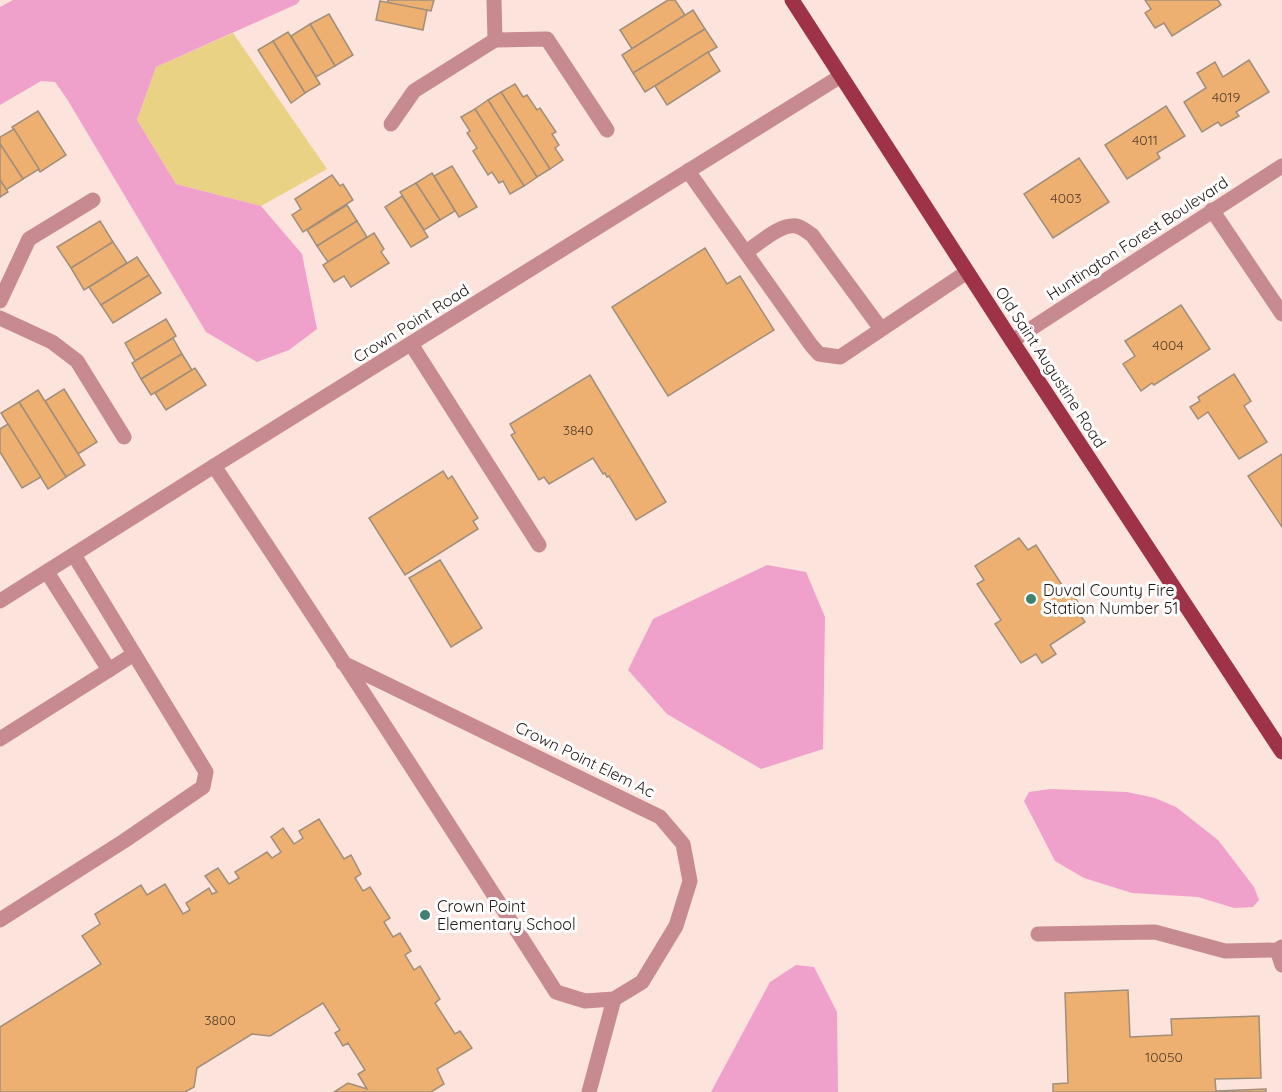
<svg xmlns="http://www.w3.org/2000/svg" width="1282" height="1092" viewBox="0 0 1282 1092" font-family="Quicksand,sans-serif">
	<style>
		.green { fill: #e9d284 }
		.water { fill: #efa0cb }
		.building { fill: #edb070; stroke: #a18e7b; stroke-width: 1.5 }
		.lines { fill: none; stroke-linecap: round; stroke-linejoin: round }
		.minor { stroke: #c78a90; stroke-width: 15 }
		.major { stroke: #9e3247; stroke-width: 15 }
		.poi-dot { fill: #408170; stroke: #fff; stroke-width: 2 }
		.labels { text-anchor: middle; stroke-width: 6; stroke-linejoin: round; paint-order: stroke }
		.number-label { font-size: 14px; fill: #553e2c }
		.street-label { font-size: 16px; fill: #221815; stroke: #fff }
		.poi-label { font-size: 16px; fill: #221815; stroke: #fff; text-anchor: start }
	</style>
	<rect width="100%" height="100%" fill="#fce4dc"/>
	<!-- green -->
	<polygon class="green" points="233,33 327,169 261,206 176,184 137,120 156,67"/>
	<!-- water -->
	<g class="water">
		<polygon points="13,0 300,0 297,4 156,67 137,120 176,184 261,206 302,254 317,329 289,350 257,362 206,332 67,99 55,82 41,81 0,105 0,7"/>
		<polygon points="767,565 806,572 825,617 823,749 761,769 667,714 628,670 653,619"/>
		<polygon points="1050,789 1127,792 1155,798 1176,807 1218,840 1254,887 1259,900 1253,907 1234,908 1198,897 1132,893 1084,878 1055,861 1024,801 1029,792"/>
		<polygon points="796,965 814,967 837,1012 838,1092 711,1092 770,982"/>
	</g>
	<!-- building -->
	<g class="building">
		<polygon points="388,0 434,0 431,11 387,3"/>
		<polygon points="668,0 675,0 685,15 632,49 620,30"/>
		<polygon points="1145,0 1218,0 1221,5 1172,36 1164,23 1155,28 1145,13 1151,9"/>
		<polygon points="380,1 427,10 423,30 376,20"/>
		<polygon points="693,10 705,29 633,73 622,55"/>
		<polygon points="329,14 353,55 335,66 310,24"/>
		<polygon points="310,24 335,66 316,77 291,36"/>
		<polygon points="705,29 717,47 645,92 633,73"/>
		<polygon points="288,32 320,84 305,93 273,41"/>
		<polygon points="273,41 305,93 291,103 258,50"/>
		<polygon points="708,52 720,71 667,105 655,86"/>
		<polygon points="1249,60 1269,92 1236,112 1239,116 1221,126 1218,122 1202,132 1184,102 1206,88 1197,73 1215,62 1223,77"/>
		<polygon points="515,84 523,97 527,95 537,110 540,108 556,132 552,134 559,145 555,148 563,160 550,169 501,92"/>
		<polygon points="501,92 550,169 537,177 488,100"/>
		<polygon points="488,100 537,177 524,186 475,109"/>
		<polygon points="1166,106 1185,136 1157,153 1160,158 1127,179 1105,145"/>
		<polygon points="475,109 524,186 510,194 503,181 499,183 492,172 488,175 473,151 477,148 467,133 470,131 461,117"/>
		<polygon points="38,111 66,155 40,172 12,127"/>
		<polygon points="14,129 39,169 23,179 0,144 0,137"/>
		<polygon points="0,144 23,179 6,190 0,180"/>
		<polygon points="1079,158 1109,202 1053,238 1024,194"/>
		<polygon points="452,166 477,207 459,217 434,176"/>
		<polygon points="432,173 455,211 440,220 416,183"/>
		<polygon points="332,175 340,186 343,184 353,200 303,232 292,215 301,209 295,199"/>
		<polygon points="0,180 8,192 0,197"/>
		<polygon points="416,183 440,220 424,230 400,192"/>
		<polygon points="402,196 428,237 411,247 385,207"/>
		<polygon points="347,205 357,221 317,246 307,230"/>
		<polygon points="100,221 113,242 71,268 57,247"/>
		<polygon points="357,221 367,237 328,262 317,246"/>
		<polygon points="374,233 384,249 381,252 389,263 351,287 344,276 334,282 323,265"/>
		<polygon points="113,242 127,263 84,290 71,268"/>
		<polygon points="705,248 727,284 740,276 774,330 668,396 612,307"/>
		<polygon points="137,257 149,275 101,305 89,287"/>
		<polygon points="149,275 161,293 113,323 101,305"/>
		<polygon points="1181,305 1210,349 1154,385 1152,383 1141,391 1123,364 1135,356 1125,341"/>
		<polygon points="166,319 176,336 135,361 125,343"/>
		<polygon points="173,338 182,354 141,379 132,363"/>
		<polygon points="182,354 192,370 151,395 141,379"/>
		<polygon points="195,368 206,385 166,410 155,393"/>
		<polygon points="1234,374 1251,401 1244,406 1267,442 1239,459 1208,412 1198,419 1190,407 1200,401 1198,397"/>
		<polygon points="590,375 666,502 636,520 609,476 607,477 605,473 603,474 593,458 549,484 544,477 539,480 511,435 515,433 510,424"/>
		<polygon points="64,389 97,442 78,454 45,401"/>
		<polygon points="38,390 85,465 66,477 19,402"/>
		<polygon points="19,402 66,477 48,489 1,413"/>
		<polygon points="8,424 41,477 22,488 0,452 0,429"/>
		<polygon points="1282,454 1282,527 1248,476"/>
		<polygon points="443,471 448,479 452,476 478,518 473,521 478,529 405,575 369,518"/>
		<polygon points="1019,538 1028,550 1036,545 1062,585 1060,586 1066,594 1071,591 1079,604 1075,607 1085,622 1050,645 1056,654 1042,663 1036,654 1021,663 995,624 1001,620 977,584 984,580 975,566"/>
		<polygon points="440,560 482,628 451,647 409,578"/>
		<polygon points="319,819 344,859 351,855 361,874 355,878 363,891 370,887 390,918 384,922 393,937 400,933 411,951 405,955 414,970 420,966 440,999 435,1003 455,1034 460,1031 472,1048 437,1069 444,1084 431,1092 334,1092 348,1083 367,1089 358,1074 365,1070 348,1043 343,1046 335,1033 340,1030 323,1003 270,1036 252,1034 197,1068 194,1087 185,1092 0,1092 0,1027 101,964 82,936 100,924 95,914 141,885 147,895 165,884 183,914 190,910 186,903 209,888 212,894 217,892 205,876 218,868 229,884 239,878 235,872 267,852 272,858 281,852 271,837 283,828 294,844 303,838 299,831"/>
		<polygon points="1128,990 1130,1037 1172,1035 1171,1019 1259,1016 1261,1078 1215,1079 1216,1091 1266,1089 1266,1092 1053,1092 1053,1084 1068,1083 1065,993"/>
	</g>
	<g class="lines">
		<!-- minor -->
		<g class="minor">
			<polyline points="494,0 495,40"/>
			<polyline points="495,40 547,39 607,130"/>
			<polyline points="391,124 414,91 495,40"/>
			<polyline points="688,171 811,345 819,354 840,357 967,272"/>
			<polyline points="1212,210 1282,314"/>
			<path d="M746,252c13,-8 33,-28 50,-26 6,1 11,6 16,9l69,94"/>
			<polyline points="0,301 29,239 93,200"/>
			<polyline points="0,318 52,342 77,361 124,437"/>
			<polyline points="1012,341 1282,166"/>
			<polyline points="411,344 539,545"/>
			<path d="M214,466c116,173 229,349 342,526l29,9 29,-2 28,-17 34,-56 14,-45 -7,-37 -23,-27 -317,-154"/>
			<polyline points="0,601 214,466 841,76"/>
			<polyline points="109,670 134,654"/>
			<polyline points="0,739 109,670 47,572"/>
			<polyline points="0,920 124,841 203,787 206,772 74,555"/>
			<polyline points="1038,934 1155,932 1225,951 1277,950 1282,947"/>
			<polyline points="1277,950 1282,965"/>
			<polyline points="589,1092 614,999"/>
		</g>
		<!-- major -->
		<polyline class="major" points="792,0 1012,341 1282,752"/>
	</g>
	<!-- markers -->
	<g class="poi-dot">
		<circle cx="1031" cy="599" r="6"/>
		<circle cx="425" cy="915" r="6"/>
	</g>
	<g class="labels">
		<!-- number labels -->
		<g class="number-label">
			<text x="1226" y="102">4019</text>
			<text x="1145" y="145">4011</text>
			<text x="1066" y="203">4003</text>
			<text x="1168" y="350">4004</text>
			<text x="578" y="435">3840</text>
			<text x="220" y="1025">3800</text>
			<text x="1164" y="1062">10050</text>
		</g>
		<!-- street labels -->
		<g class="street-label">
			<text transform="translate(1137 238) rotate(-33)" y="6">Huntington Forest Boulevard</text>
			<text transform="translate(411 323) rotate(-32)" y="6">Crown Point Road</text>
			<text transform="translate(1051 367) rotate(57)" y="6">Old Saint Augustine Road</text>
			<text transform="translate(585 759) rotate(26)" y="6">Crown Point Elem Ac</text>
		</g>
		<!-- poi labels -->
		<g class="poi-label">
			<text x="1043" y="596">Duval County Fire<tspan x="1043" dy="18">Station Number 51</tspan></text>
			<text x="437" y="912">Crown Point<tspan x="437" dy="18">Elementary School</tspan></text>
		</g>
	</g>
</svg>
